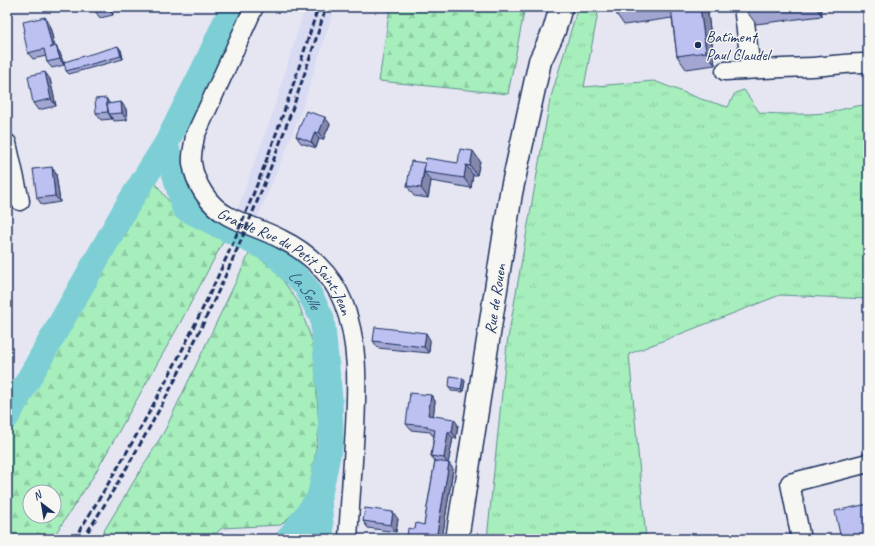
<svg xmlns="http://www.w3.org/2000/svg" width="875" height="546" viewBox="0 0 875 546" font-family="Caveat,sans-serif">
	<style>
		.built { fill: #d9dbf2 }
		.grass { fill: url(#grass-tufts); stroke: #608e8d }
		.forest { fill: url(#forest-firs); stroke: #608e8d; fill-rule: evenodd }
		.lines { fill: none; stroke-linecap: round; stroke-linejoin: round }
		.river { stroke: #7ecfd5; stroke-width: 25 }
		.minor-casing { stroke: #1b2f5e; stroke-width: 21 }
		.major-casing { stroke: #1b2f5e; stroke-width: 25 }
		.minor { stroke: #f6f6f2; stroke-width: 18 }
		.major { stroke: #f6f6f2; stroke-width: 22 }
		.rail { stroke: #1b2f5e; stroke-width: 3; stroke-dasharray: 6 3; stroke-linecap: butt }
		.wall { fill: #a2a6d0; stroke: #1b2f5e }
		.shaded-wall { fill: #8487a9; stroke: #1b2f5e }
		.building { fill: #bcc1f2; stroke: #1b2f5e }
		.poi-dot { fill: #1b2f5e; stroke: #f6f6f2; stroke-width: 1.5 }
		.labels { text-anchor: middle; stroke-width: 3; stroke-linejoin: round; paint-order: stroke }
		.poi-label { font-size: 16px; fill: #1b2f5e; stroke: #f6f6f2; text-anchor: start }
		.street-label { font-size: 16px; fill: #1b2f5e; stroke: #f6f6f2 }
		.water-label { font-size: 17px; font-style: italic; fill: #34577c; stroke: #f6f6f2 }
	</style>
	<defs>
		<pattern id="grass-tufts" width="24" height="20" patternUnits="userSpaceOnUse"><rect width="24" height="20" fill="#a6eebc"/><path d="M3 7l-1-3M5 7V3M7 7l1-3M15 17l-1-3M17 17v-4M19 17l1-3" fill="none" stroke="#8ecca4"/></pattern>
		<pattern id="forest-firs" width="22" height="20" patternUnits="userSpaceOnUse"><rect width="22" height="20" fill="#a6eebc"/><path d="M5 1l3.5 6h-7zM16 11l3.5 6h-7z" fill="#8ecca4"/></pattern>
	</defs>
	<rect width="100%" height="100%" fill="#e5e6f2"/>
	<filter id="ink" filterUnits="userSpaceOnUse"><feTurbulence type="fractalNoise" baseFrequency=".025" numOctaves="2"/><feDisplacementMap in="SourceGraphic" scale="8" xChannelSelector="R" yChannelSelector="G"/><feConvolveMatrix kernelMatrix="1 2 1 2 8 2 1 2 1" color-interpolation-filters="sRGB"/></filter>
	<g filter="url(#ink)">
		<!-- built -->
		<polygon class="built" points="305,7 335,7 301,112 257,220 237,210 272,115"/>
		<!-- grass -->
		<path class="grass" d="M578,7h21l-15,80 70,-6 47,18 27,8 7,-14 9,-3 16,23c22,1 44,2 65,0 15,-2 28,-8 43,-8v194l-88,-4 -151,59 17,185h-159l20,-195 43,-244z"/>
		<!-- forest -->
		<g class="forest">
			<polygon points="390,7 525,7 508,94 379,81"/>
			<path d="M153,180l27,36 44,24 -46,87 -85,150 -41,62h-45v-104zM30,492h24v24h-24z"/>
			<polygon points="250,252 275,269 298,302 314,346 319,429 309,497 281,525 222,528 210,539 99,539 165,430"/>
		</g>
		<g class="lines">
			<!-- river -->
			<g class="river">
				<path id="s1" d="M232,7l-24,53 -42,84 18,64 89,44 33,35 16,31 8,80 1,43 -12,57 3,41"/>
				<polyline points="7,417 127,206 166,144"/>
				<polyline points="288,539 319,498"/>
			</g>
			<defs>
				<g id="minor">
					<path id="s2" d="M254,7l-59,129c-1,8 -4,18 -3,27 3,21 17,43 36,53 17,9 36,14 53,23 27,13 51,35 62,63 16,39 14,84 12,125 -2,38 -5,75 -7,112"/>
					<polyline points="743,7 751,69"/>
					<path d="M725,71c29,-2 58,-3 87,-4 19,-1 37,-5 56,-4"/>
					<polyline points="7,143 20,201"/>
					<polyline points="801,539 790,483 868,463"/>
				</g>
				<g id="major">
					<path id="s3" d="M457,539l54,-346 29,-132 14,-30 7,-24"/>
				</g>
			</defs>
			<!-- minor casing -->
			<use href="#minor" class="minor-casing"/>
			<!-- major casing -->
			<use href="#major" class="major-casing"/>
			<!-- minor -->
			<use href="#minor" class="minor"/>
			<!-- major -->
			<use href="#major" class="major"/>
			<!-- rail -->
			<g class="rail">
				<path d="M74,539c56,-88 106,-179 149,-274 38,-83 68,-170 95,-258"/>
				<path d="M83,539c107,-167 185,-343 243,-532"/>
			</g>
		</g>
		<!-- wall -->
		<g class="wall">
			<polygon points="94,7 111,7 113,15 100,18 95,11"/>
			<polygon points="614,7 707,7 715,65 686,69 677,56 672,18 624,25 615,12"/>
			<polygon points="746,7 821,7 822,16 756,24 747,12"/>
			<polygon points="49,23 55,47 60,53 64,65 52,68 47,62 46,56 33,59 28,53"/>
			<polygon points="121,50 123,59 69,74 66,71"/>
			<polygon points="50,79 56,106 38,110 33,103"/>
			<polygon points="121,102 126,109 127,120 114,121 112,118 112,119 101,120 96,113 110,104"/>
			<polygon points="330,124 323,140 319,139 316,148 301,143 296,136"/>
			<polygon points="480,161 477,175 473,175 471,188 431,181 428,198 414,196 407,186 425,163 458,163"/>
			<polygon points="52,167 56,174 60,202 42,205 37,198"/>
			<polygon points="430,340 429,353 378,348 373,341"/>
			<polygon points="465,381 463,392 451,391 449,387"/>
			<polygon points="431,395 435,401 433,416 458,425 456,439 453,438 448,463 453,469 442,539 415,529 424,525 435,461 431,456 434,435 432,435 430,432 411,430 406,424"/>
			<polygon points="398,519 396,532 368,528 363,521"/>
		</g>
		<!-- shaded-wall -->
		<g class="shaded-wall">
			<polygon points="108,7 111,7 113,15 108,8"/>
			<polygon points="700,7 707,7 715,65 706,52"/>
			<polygon points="816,7 821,7 822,16"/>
			<polygon points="45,17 49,23 56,53 52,47"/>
			<polygon points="56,46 60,53 64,65 60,59"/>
			<polygon points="118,46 121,50 123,59 121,56"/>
			<polygon points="45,72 50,79 56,106 51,99"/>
			<polygon points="106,98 110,104 109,114 112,119 108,112"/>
			<polygon points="121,102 126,109 127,120 122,113"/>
			<polygon points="325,117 330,124 323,140 319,133"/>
			<polygon points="315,132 319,139 316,148 311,142"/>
			<polygon points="473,151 480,161 477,175 470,166"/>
			<polygon points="466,165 473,175 471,188 464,178"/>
			<polygon points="52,167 56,174 60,202 55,196"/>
			<polygon points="424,172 431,181 428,198 421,188"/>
			<polygon points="426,333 430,340 429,353 424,347"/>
			<polygon points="463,378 465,381 463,392 461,389"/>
			<polygon points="431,395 435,401 433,421 428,415"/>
			<polygon points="454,419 458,425 456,439 452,432"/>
			<polygon points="448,432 453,438 448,464 444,458"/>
			<polygon points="449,463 453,469 442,539 436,539"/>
			<polygon points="393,512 398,519 396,532 391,525"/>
		</g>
		<!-- building -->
		<g class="building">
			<polygon points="94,7 108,7 108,8 95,11"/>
			<polygon points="614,7 652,7 615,12"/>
			<polygon points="671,7 700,7 706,52 677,56"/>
			<polygon points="746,7 784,7 747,12"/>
			<polygon points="45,17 52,47 50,48 56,46 60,59 47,62 44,49 28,53 23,31 25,31 23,22"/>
			<polygon points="118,46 121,56 66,71 64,62"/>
			<polygon points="45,72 51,99 33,103 28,76"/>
			<polygon points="106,98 108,112 96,113 95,99"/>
			<polygon points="121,102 122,113 109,114 107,104"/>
			<polygon points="306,111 325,117 319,133 315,132 311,142 296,136"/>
			<polygon points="460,149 473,151 470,166 466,165 464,178 424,172 426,158 458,163"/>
			<polygon points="411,161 425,163 421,188 407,186"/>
			<polygon points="52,167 55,196 37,198 33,169"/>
			<polygon points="375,327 426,333 424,347 373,341"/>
			<polygon points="450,376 463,378 461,389 449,387"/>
			<polygon points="410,393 431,395 428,415 454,419 452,432 448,432 444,458 431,456 435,430 427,428 428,426 406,424"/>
			<polygon points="435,461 449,463 436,539 407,539 408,528 415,529 416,523 424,525"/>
			<polygon points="868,504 868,539 841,539 835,511"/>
			<polygon points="365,508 393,512 391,525 363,521"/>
		</g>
	</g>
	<!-- markers -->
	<circle class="poi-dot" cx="698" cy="45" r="4"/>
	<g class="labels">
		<!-- poi labels -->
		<g class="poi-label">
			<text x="706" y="42">Batîment<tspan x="706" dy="18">Paul Claudel</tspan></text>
		</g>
		<!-- street labels -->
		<g class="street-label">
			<text dy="6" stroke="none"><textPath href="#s2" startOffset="311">Grande Rue du Petit Saint-Jean</textPath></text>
			<text dy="6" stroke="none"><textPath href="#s3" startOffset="243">Rue de Rouen</textPath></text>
		</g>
		<!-- water labels -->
		<g class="water-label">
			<text dy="6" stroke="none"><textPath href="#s1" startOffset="367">La Selle</textPath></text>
		</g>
	</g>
	<!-- margin -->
	<rect width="875" height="546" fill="none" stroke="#f6f6f2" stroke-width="24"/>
	<rect x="12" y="12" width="851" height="522" fill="none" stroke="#1b2f5e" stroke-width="1.5" filter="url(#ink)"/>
	<!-- north arrow -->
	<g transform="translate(42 504) rotate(329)"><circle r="19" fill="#f6f6f2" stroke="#9ea6b7"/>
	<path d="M0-3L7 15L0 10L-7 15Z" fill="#1b2f5e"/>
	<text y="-6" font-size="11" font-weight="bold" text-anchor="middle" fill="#1b2f5e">N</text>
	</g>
</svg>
